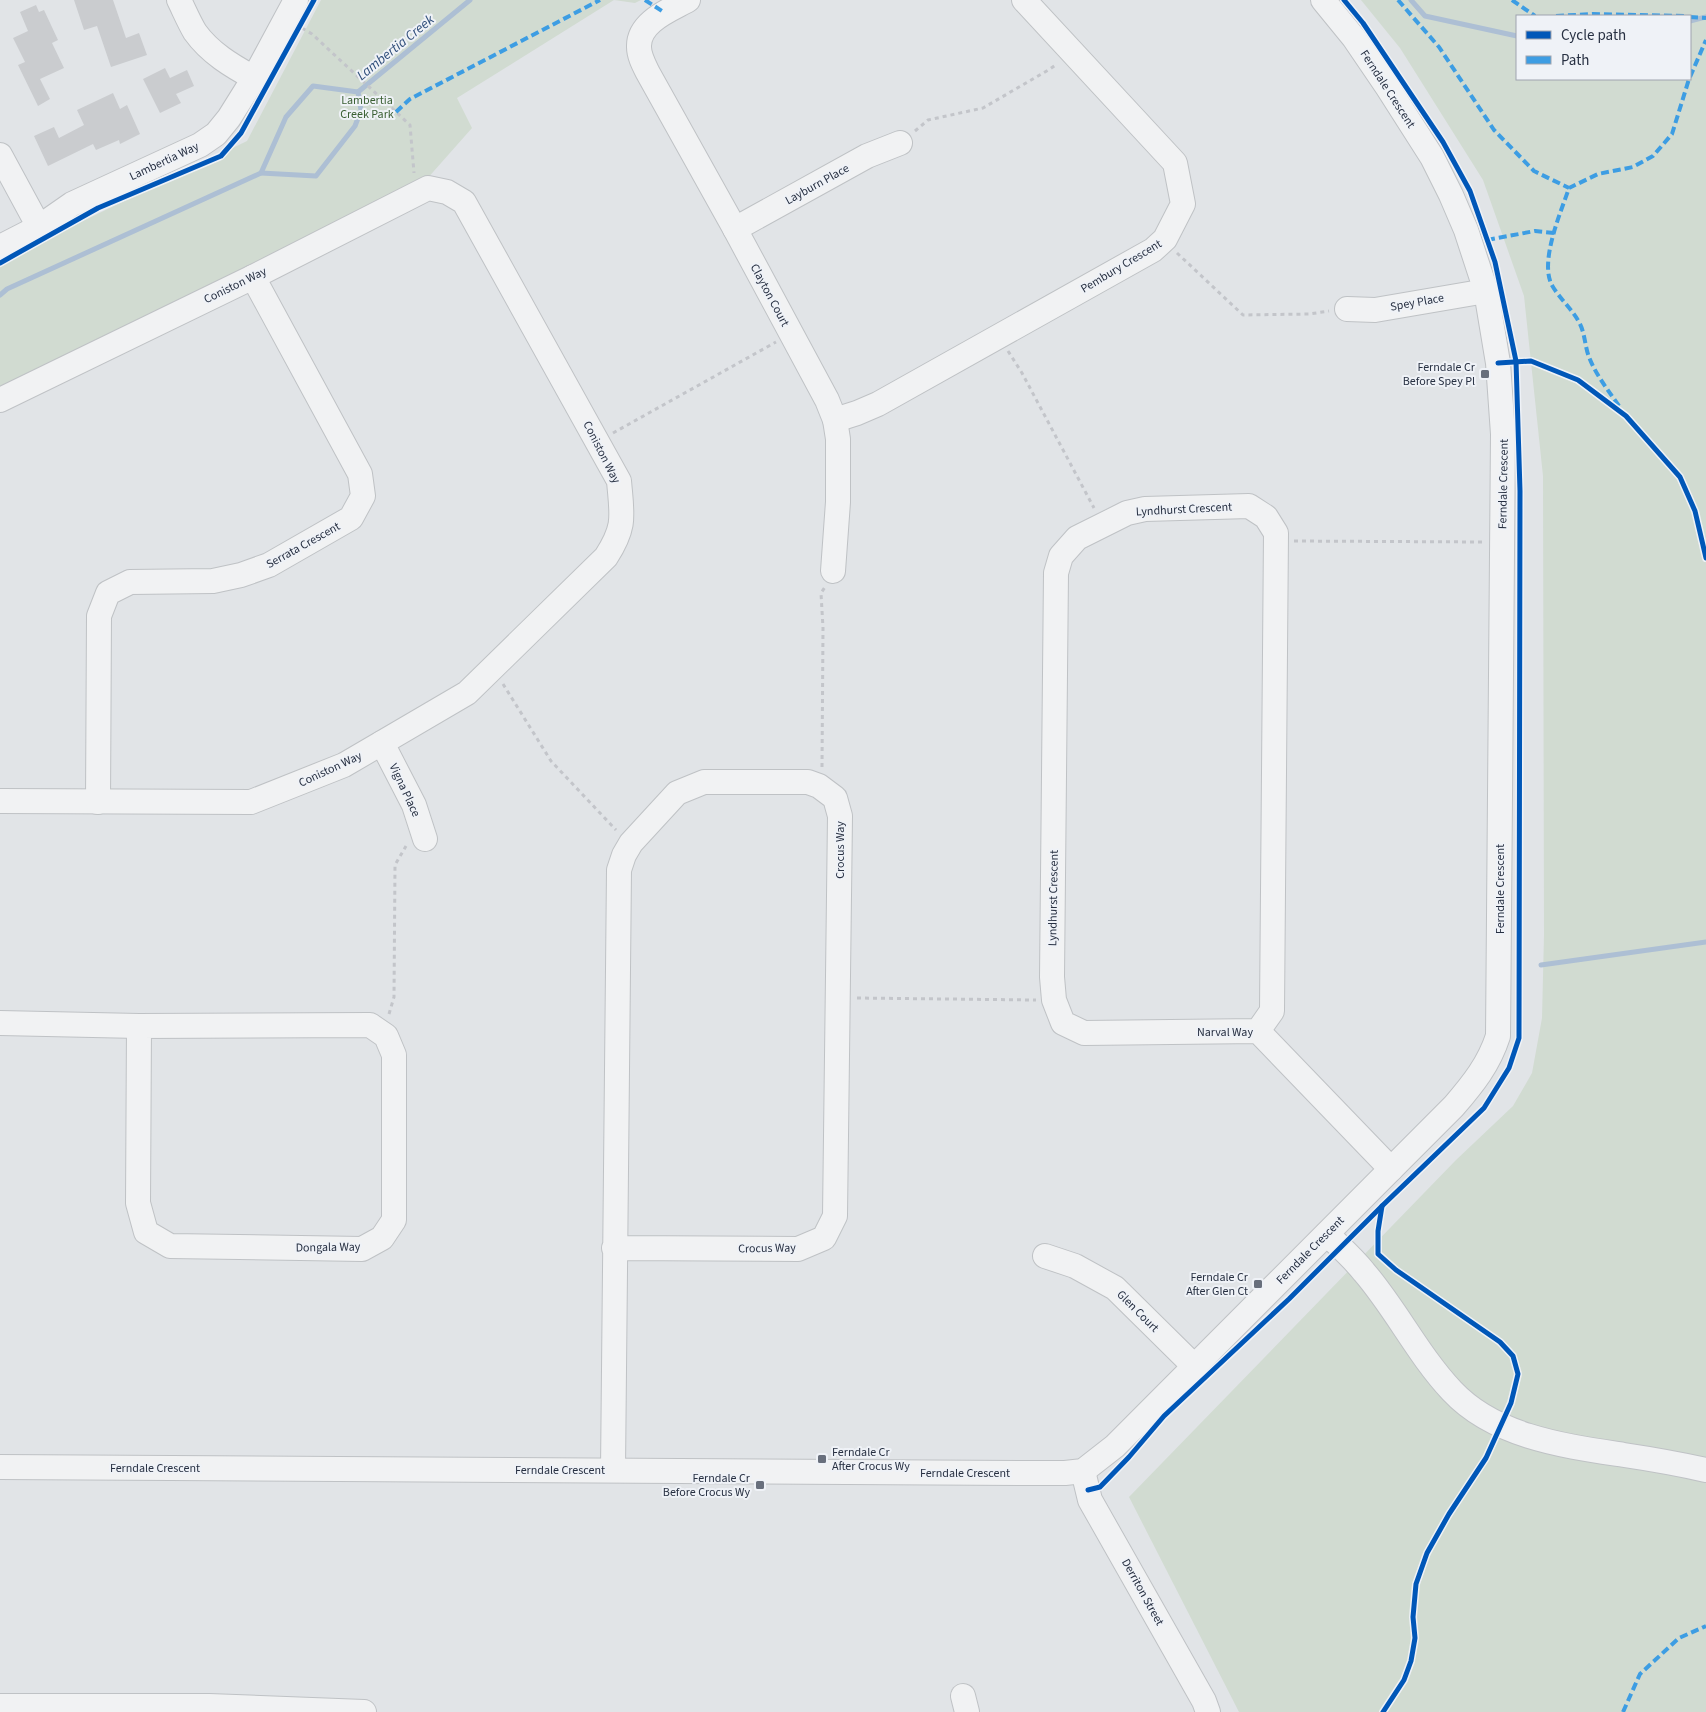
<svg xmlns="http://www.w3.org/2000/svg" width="1706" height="1712" viewBox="0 0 1706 1712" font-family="'Source Sans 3',sans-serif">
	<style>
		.green { fill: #d1dbd1; fill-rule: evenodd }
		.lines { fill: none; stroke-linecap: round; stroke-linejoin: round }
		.stream { stroke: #adbfd4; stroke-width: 5 }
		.building { fill: #cacccf }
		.minor-casing { stroke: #bfc2c5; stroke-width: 26 }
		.path { stroke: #c3c5ca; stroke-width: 3; stroke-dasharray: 4 4; stroke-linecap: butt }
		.minor { stroke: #f1f2f3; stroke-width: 24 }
		.quiet { stroke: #3d9de3; stroke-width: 4; stroke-dasharray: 8 4; stroke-linecap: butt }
		.cycleway-casing { stroke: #eff2f7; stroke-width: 8 }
		.cycleway { stroke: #0057b8; stroke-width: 5 }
		.poi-dot { fill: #686f7c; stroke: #eff2f7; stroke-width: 2 }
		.labels { text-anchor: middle; stroke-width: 4; stroke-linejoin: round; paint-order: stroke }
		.street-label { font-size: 12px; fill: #273042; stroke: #eff2f7 }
		.park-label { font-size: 12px; fill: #3a5f33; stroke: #eff2f7 }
		.poi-label { font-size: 12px; fill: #273042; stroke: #eff2f7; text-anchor: end }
		.water-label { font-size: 14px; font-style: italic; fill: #2e4d79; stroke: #eff2f7 }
	</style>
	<rect width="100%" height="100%" fill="#e1e4e7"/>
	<!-- green -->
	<g class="green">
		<polygon points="321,0 641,0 635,3 614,0 457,98 472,128 426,180 0,389 0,267 40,242 247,141"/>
		<path d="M1361,0h345v1712h-467l-110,-215 327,-337 57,-54 19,-33 10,-55 2,-83 -1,-459 -19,-180 -41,-116 -83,-132zM1517,16h173v63h-173z"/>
	</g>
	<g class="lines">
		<!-- stream -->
		<g class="stream">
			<polyline points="1411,0 1425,16 1517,36"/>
			<polyline points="1690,21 1706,17"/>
			<polyline points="358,92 470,0"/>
			<polyline points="261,173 316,176 355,126 361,110 358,92"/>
			<polyline points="0,295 7,289 261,173 286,117 313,86 358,92"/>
			<polyline points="1541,965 1706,942"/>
		</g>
	</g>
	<!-- building -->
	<g class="building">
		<polygon points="74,0 113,0 126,38 139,33 147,55 111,67 97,26 84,30"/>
		<polygon points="36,5 39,12 44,10 58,40 52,43 64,68 40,79 50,99 38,106 18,65 25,62 13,38 28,31 20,12"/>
		<polygon points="165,68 170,78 187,70 194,86 176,94 181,103 160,113 143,79"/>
		<polygon points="113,93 120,109 127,105 140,134 120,144 119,140 96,150 93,144 48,166 34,136 54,127 59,138 84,125 77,110"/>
	</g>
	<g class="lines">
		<defs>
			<g id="minor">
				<path d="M179,0c5,10 10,22 16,32 15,21 37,34 59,46"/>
				<path d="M688,0c-18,10 -50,22 -49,47 0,9 5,18 9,26l87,156 92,171 8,20 3,19v63l-5,69"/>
				<polyline points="0,155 39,227"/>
				<polyline points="735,229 867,156 900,143"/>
				<polyline points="0,247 39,227 72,204 200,145 216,134 229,118 254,78 296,0"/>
				<polyline points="1347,309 1375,310 1486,291"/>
				<path d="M0,400l253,-123 175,-89 19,4 17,10 155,279c3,35 7,45 -13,76l-139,136 -123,72 -93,37 -251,-1"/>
				<polyline points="835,420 857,413 878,404 1153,250 1165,239 1183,204 1175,163 1024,0"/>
				<polyline points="382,743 414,805 425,839"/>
				<polyline points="98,802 99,616 108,593 130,582 213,581 241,575 269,565 351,518 363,496 360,474 253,277"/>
				<polyline points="0,1023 139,1026 370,1025 386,1036 394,1055 394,1220 382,1238 362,1249 170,1246 146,1232 138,1203 139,1026"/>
				<polyline points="1258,1031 1272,1011 1276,533 1266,517 1249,506 1145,509 1127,513 1077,538 1061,556 1056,573 1052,977 1054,1000 1063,1023 1084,1033 1258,1031 1391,1169"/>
				<path d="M1327,1234c12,12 26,24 37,38 32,37 54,83 88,119 43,46 113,55 172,64 27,4 55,9 82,15"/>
				<polyline points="1045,1256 1075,1266 1115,1288 1194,1366"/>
				<path d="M0,1467l1029,6h36l18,-2 32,-25 339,-340c19,-22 35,-42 44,-70l5,-602 -5,-71 -12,-72 -20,-61 -15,-35 -19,-38 -44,-69 -34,-50 -31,-38"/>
				<polyline points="613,1470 619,870 624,855 631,843 677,793 704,782 808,782 819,786 835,798 840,816 835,1216 824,1238 798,1249 614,1248"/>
				<polyline points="1083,1471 1090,1500 1204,1701 1208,1712"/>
				<polyline points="963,1696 967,1712"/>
				<polyline points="0,1706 209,1706 364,1712"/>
			</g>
		</defs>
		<!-- minor casing -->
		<use href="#minor" class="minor-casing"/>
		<!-- path -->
		<g class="path">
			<polyline points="302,28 312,34 410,125 414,173"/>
			<polyline points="915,131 928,120 983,108 1050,69 1057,64"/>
			<polyline points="1177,253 1243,315 1309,314 1329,311"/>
			<polyline points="1008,351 1022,373 1094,508"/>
			<polyline points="613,433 776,342"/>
			<polyline points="1294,541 1482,542"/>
			<polyline points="503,684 551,761 616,830"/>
			<polyline points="822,767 823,628 821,593 825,587"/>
			<polyline points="857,998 1036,1000"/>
			<polyline points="389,1014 394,997 395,865 406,846"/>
		</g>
		<!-- minor -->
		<use href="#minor" class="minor"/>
		<!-- quiet -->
		<g class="quiet">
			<polyline points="645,0 665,13"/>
			<polyline points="1398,0 1439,47 1494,130 1534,171 1569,188"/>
			<polyline points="1512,0 1535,16"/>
			<polyline points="1556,16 1593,14 1685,16"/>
			<polyline points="1690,17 1706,18"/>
			<polyline points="1690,77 1706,40"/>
			<polyline points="396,112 410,99 600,0"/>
			<polyline points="1487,240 1535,231 1554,233"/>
			<path d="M1619,406c-11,-16 -23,-31 -30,-49 -4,-10 -4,-23 -9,-33 -7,-14 -19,-24 -27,-37 -15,-23 8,-75 16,-99l29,-14 35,-7 20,-11 19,-22 17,-55"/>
			<polyline points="1623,1712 1640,1674 1679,1638 1706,1626"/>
		</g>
		<defs>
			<g id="cycleway">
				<polyline points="0,263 98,208 221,156 241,133 314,0"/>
				<polyline points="1498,363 1531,361 1578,380 1626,416 1680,477 1695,511 1706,558"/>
				<polyline points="1382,1206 1378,1231 1378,1254 1396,1270 1500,1342 1513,1356 1518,1374 1511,1403 1486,1458 1449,1514 1427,1553 1416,1584 1413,1617 1415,1638 1411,1661 1404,1680 1383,1712"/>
				<polyline points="1088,1490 1100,1487 1129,1457 1164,1416 1289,1299 1382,1206 1484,1108 1509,1068 1519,1038 1520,491 1516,361 1495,262 1470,191 1443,142 1363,23 1344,0"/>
			</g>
		</defs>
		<!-- cycleway casing -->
		<use href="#cycleway" class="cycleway-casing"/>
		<!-- cycleway -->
		<use href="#cycleway" class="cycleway"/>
	</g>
	<!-- markers -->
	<g class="poi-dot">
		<rect x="1480" y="369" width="10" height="10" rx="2.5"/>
		<rect x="1253" y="1279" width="10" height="10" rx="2.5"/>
		<rect x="817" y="1454" width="10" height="10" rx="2.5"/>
		<rect x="755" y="1480" width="10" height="10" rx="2.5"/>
	</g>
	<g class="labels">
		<!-- street labels -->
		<g class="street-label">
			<text transform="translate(1388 89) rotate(57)" y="4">Ferndale Crescent</text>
			<text transform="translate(164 161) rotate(-25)" y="4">Lambertia Way</text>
			<text transform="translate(817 184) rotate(-29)" y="4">Layburn Place</text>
			<text transform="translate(1121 266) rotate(-31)" y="4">Pembury Crescent</text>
			<text transform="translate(235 285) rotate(-26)" y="4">Coniston Way</text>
			<text transform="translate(770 295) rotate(62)" y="4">Clayton Court</text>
			<text transform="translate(1417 302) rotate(-10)" y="4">Spey Place</text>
			<text transform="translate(602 452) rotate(63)" y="4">Coniston Way</text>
			<text transform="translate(1503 484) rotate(-89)" y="4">Ferndale Crescent</text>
			<text transform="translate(1184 509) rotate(-3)" y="4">Lyndhurst Crescent</text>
			<text transform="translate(303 545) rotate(-29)" y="4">Serrata Crescent</text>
			<text transform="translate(330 769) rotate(-25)" y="4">Coniston Way</text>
			<text transform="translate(405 790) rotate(65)" y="4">Vigna Place</text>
			<text transform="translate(840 850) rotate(-90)" y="4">Crocus Way</text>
			<text transform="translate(1500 889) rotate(-90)" y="4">Ferndale Crescent</text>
			<text transform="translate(1053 898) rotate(-89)" y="4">Lyndhurst Crescent</text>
			<text x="1225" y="1036">Narval Way</text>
			<text transform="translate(328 1247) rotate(-1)" y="4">Dongala Way</text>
			<text transform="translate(767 1248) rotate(-1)" y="4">Crocus Way</text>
			<text transform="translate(1310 1250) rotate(-45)" y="4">Ferndale Crescent</text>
			<text transform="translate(1138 1311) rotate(45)" y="4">Glen Court</text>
			<text x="155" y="1472">Ferndale Crescent</text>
			<text x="560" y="1474">Ferndale Crescent</text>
			<text x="965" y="1477">Ferndale Crescent</text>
			<text transform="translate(1143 1592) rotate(61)" y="4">Derriton Street</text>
		</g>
		<!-- park labels -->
		<g class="park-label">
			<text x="367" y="104">Lambertia<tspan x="367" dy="14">Creek Park</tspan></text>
		</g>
		<!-- poi labels -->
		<g class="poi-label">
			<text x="1475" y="371">Ferndale Cr<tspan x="1475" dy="14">Before Spey Pl</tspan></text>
			<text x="1248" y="1281">Ferndale Cr<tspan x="1248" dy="14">After Glen Ct</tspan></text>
			<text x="832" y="1456" text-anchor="start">Ferndale Cr<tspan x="832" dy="14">After Crocus Wy</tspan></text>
			<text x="750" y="1482">Ferndale Cr<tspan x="750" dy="14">Before Crocus Wy</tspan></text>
		</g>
		<!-- water labels -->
		<g class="water-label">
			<text transform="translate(395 47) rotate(-39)" y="5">Lambertia Creek</text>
		</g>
	</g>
	<!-- legend -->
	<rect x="1516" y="15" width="175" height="65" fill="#eff2f7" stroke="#9fa4af"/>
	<rect x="1526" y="31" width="25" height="8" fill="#0057b8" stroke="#9fa4af"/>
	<text x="1561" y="40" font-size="15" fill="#273042">Cycle path</text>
	<rect x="1526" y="56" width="25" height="8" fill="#3d9de3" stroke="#9fa4af"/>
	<text x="1561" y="65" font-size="15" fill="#273042">Path</text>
</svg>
